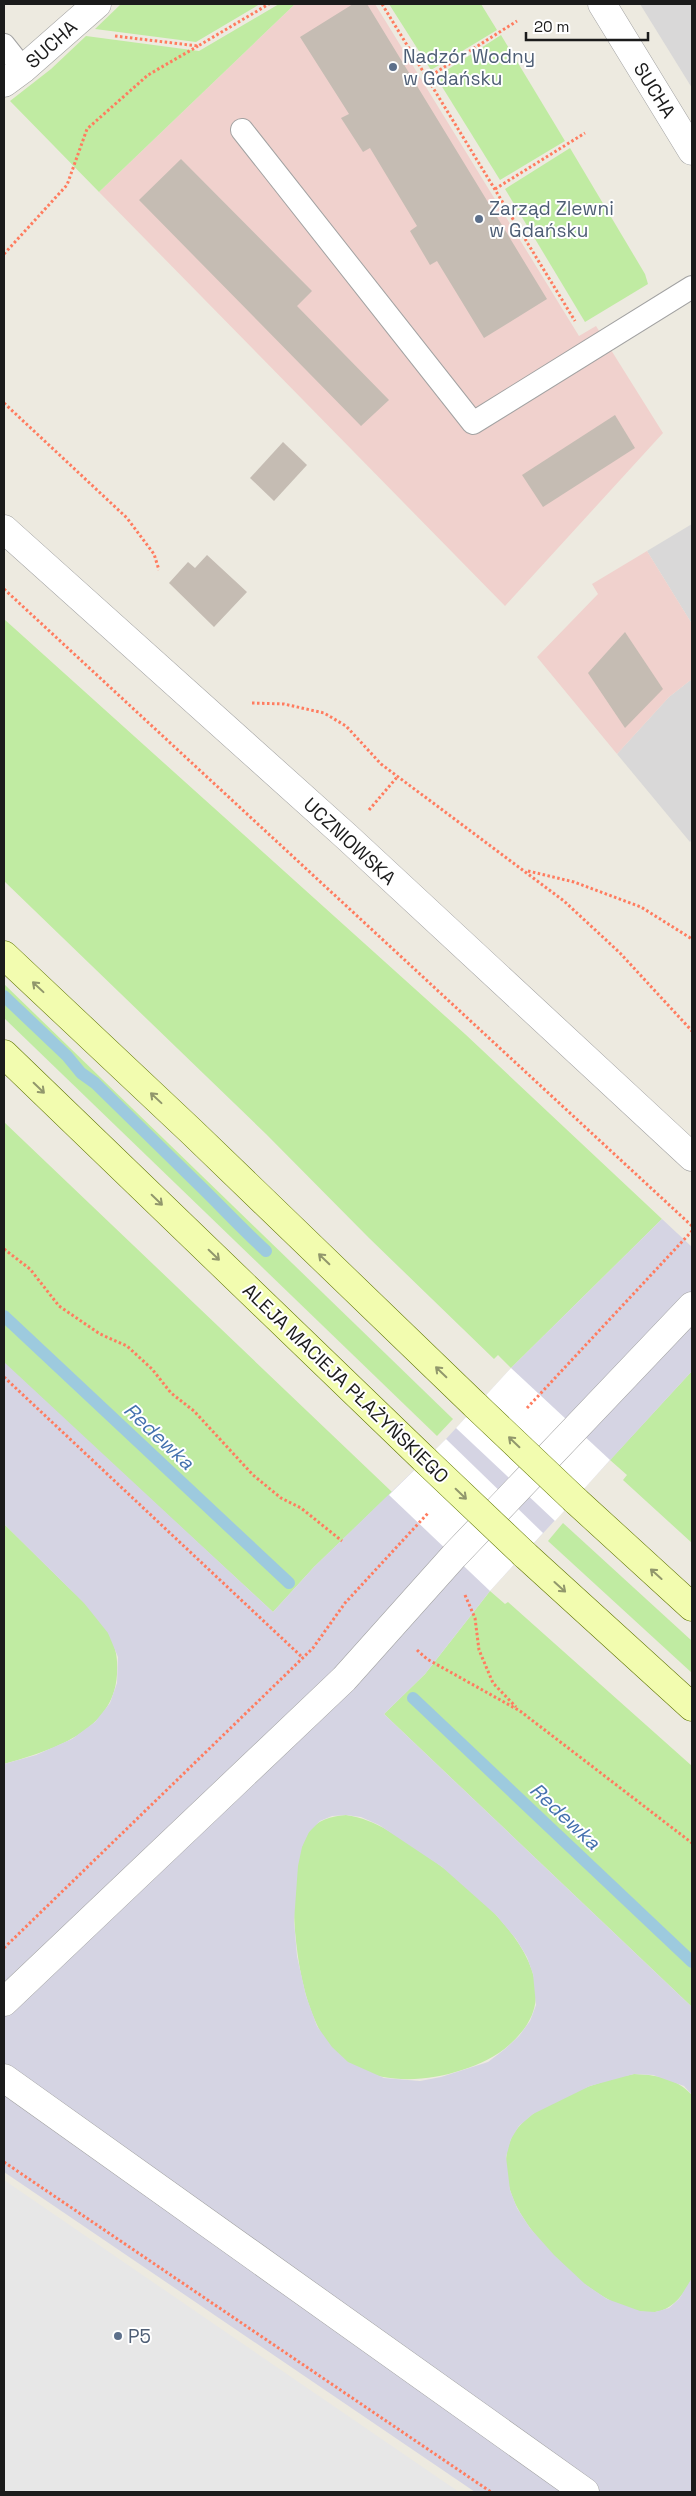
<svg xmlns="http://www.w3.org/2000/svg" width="696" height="2496" viewBox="0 0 696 2496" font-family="'Space Grotesk',sans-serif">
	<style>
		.residential { fill: #d9d8d8 }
		.commercial { fill: #f0d1cd }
		.grass { fill: #c0eba2 }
		.parking { fill: #e7e7e7 }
		.plaza { fill: #d5d4e3; fill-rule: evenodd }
		.pier { fill: #fff }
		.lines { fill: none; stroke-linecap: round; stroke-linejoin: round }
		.stream { stroke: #9dcade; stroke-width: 12 }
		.building { fill: #c5bcb3 }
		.lane-casing { stroke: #a2a2a2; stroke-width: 24 }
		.street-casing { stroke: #a2a2a2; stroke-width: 29 }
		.secondary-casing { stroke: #5e7400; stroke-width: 29 }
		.path { stroke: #ff7c5f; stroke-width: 3; stroke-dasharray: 2.5 2.5; stroke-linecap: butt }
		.lane { stroke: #fff; stroke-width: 22 }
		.street { stroke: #fff; stroke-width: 28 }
		.secondary { stroke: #f2fcaf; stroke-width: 28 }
		.secondary-bridge-casing { stroke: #5e7400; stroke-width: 29; stroke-linecap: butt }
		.secondary-bridge { stroke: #f2fcaf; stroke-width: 28 }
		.oneway { stroke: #91976c }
		.service-dot { fill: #5c6f8a; stroke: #fff; stroke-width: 2 }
		.labels { text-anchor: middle; stroke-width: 4; stroke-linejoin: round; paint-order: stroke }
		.street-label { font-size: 19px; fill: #1b1b1b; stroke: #fff }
		.service-label { font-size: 19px; fill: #4e5e75; stroke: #fff; text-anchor: start }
		.water-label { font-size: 20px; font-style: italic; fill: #4471ae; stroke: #fff }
	</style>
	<rect width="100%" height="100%" fill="#edeae0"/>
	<!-- residential -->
	<g class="residential">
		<polygon points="640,4 692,4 692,88"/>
		<polygon points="692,524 692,624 647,551"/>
		<polygon points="692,679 692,840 690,842 617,754 669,697"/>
	</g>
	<!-- commercial -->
	<g class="commercial">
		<polygon points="295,4 375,4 579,336 596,326 663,433 505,606 99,192"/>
		<polygon points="647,551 692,624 692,679 669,697 617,754 537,657 598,594 592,584"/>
	</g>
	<!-- grass -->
	<g class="grass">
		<polygon points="121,4 260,4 196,42 95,29"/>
		<polygon points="279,4 295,4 99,192 10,101 51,69 86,36 199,51"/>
		<polygon points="389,4 481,4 497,30 431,70"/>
		<polygon points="501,35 565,141 500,180 436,77"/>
		<polygon points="570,148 645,274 648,284 585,322 505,189"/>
		<polygon points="4,619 465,1034 662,1219 511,1368 498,1355 494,1359 369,1238 266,1134 4,881"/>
		<polygon points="4,984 453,1419 437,1436 4,1018"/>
		<polygon points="4,1122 392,1492 314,1567 273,1612 4,1364"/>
		<polygon points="692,1371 692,1543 623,1480 627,1475 610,1460"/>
		<polygon points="563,1523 692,1641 692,1673 548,1541"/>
		<path d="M4,1524c21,20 41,41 62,61 15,14 33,31 43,49 7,13 9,25 8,40 -3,58 -67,77 -113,90z"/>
		<polygon points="490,1591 505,1604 508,1602 692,1766 692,2007 384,1714 425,1674"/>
		<path d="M346,1815c30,4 56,24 81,41 46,32 143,111 97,173 -17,22 -37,33 -62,41 -54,18 -119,13 -145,-45 -14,-30 -19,-62 -22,-94 -2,-29 -3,-71 13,-98 9,-13 23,-17 38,-18z"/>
		<path d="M634,2074c23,1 42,4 58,21v183c-7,15 -19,32 -37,34 -49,5 -116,-64 -137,-103 -11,-20 -17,-48 -7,-70 16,-36 88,-58 123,-65z"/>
	</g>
	<!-- parking -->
	<polygon class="parking" points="4,2180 459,2492 4,2492"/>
	<!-- plaza -->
	<path class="plaza" d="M662,1219l30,28v124l-202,220 -65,83 -41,40 308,293v88l-8,-9 -31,-11 -19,-1 -44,12 -57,28 -14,12 -8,13 -5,18 4,33 7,18 13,20 24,27 31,29 22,15 33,12 15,1 14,-4 10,-9 13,-21v214h-217l-471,-320v-408l32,-9 36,-16 23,-17 15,-19 7,-20 1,-26 -10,-24 -24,-30 -80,-79v-162l269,250 41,-45 132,-128 65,-71zM346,1815l15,2 18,8 63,42 54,48 20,24 11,18 6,17 3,31 -6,16 -11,15 -14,13 -17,13 -47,15 -21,4 -36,-3 -36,-16 -16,-15 -15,-21 -11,-30 -9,-40 -3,-35 4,-55 4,-19 7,-15 11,-11 12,-5z"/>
	<!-- pier -->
	<g class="pier">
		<polygon points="511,1368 610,1460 555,1521 456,1428"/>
		<polygon points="446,1439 543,1533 490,1591 389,1495"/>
	</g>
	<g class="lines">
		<!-- stream -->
		<g class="stream">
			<path d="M4,996l63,60 14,17 14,10 100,98c24,23 46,47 71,70"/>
			<polyline points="4,1316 289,1583"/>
			<polyline points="413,1698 692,1962"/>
		</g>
	</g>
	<!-- building -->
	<g class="building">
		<polygon points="353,4 367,4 547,299 484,338 437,261 430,265 410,231 417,226 370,148 363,152 341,118 349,114 300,37"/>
		<polygon points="181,159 312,291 297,306 389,400 361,426 139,200"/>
		<polygon points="615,415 635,448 543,507 522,475"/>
		<polygon points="283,442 307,465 274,501 250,478"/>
		<polygon points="207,555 247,592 214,627 169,583 188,562 195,568"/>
		<polygon points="625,632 663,689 625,728 588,673"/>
	</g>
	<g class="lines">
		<defs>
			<g id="lane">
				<polyline points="4,45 23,69"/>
				<polyline points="242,130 473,423 692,287"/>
			</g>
			<g id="street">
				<polyline points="602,4 692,151"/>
				<polyline points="4,83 23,69 97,4"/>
				<polyline points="4,529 347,837 692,1157"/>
				<polyline points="4,2002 344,1679 454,1556 692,1306"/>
				<polyline points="4,2078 585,2492"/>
			</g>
			<g id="secondary">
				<polyline points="4,955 192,1132 476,1406"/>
				<polyline points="4,1054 425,1460"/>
				<polyline points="575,1500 692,1607"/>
				<polyline points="524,1554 692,1707"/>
			</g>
		</defs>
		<!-- lane casing -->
		<use href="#lane" class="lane-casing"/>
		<!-- street casing -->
		<use href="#street" class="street-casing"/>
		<!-- secondary casing -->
		<use href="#secondary" class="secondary-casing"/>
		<!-- path -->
		<g class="path">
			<polyline points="382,4 575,321"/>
			<polyline points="115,36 198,46 269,4"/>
			<polyline points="427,78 517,21"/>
			<polyline points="495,189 585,133"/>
			<polyline points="4,254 67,185 87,129 148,75 198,46"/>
			<polyline points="4,403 127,518 154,554 159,570"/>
			<polyline points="4,589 692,1226"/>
			<polyline points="252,703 284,704 324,713 346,726 381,764 564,901 620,953 692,1031"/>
			<polyline points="369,810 398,776"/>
			<polyline points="528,871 574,882 641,907 692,939"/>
			<polyline points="4,1249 30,1269 59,1306 100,1334 127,1346 152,1369 171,1393 194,1411 253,1475 281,1498 301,1508 342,1541"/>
			<polyline points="4,1377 303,1658"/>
			<polyline points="527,1408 692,1231"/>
			<polyline points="465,1595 475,1618 479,1650 493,1683 516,1707"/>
			<polyline points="417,1650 427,1659 520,1711 692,1843"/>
			<polyline points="4,1948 313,1648 345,1603 429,1512"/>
			<polyline points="4,2162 491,2492"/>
		</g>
		<!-- lane -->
		<use href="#lane" class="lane"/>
		<!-- street -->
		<use href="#street" class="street"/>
		<!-- secondary -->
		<use href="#secondary" class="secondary"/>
		<defs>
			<g id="secondary-bridge">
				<polyline points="476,1406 575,1500"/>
				<polyline points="425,1460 524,1554"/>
			</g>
		</defs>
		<!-- secondary-bridge casing -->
		<use href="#secondary-bridge" class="secondary-bridge-casing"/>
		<!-- secondary-bridge -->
		<use href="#secondary-bridge" class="secondary-bridge"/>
	</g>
	<!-- one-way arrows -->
	<defs><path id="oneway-shaft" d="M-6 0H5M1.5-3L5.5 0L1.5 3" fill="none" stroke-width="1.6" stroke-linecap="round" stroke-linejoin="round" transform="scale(1.25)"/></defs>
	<g class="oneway">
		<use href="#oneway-shaft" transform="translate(38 987) rotate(-137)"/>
		<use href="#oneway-shaft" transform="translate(39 1088) rotate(44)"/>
		<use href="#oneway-shaft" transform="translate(156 1098) rotate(-137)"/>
		<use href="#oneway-shaft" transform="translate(157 1200) rotate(44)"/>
		<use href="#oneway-shaft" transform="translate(214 1255) rotate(44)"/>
		<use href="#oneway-shaft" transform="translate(324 1259) rotate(-136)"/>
		<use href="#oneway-shaft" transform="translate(441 1372) rotate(-136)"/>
		<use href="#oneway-shaft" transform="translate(514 1442) rotate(-136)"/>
		<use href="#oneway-shaft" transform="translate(461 1494) rotate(44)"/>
		<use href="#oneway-shaft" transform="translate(656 1574) rotate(-138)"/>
		<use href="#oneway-shaft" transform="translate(560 1587) rotate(42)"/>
	</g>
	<!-- markers -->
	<g class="service-dot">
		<circle cx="393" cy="67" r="5"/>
		<circle cx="479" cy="219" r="5"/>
		<circle cx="118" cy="2336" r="5"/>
	</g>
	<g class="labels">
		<!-- street labels -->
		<g class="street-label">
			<text transform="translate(51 44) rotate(-42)" y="7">SUCHA</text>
			<text transform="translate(655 90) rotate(58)" y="7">SUCHA</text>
			<text transform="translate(350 841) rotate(43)" y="7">UCZNIOWSKA</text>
			<text transform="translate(346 1383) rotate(44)" y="7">ALEJA MACIEJA PŁAŻYŃSKIEGO</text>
		</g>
		<!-- service labels -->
		<g class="service-label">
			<text x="403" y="63">Nadzór Wodny<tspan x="403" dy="22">w Gdańsku</tspan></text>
			<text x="489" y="215">Zarząd Zlewni<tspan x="489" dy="22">w Gdańsku</tspan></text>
			<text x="128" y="2343">P5</text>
		</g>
		<!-- water labels -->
		<g class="water-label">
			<text transform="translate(159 1436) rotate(43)" y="7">Redewka</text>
			<text transform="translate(565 1816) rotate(43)" y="7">Redewka</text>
		</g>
	</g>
	<!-- border -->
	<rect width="696" height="2496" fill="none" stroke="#1b1b1b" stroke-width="10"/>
	<!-- scale -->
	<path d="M526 32v8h122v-8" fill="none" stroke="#1b1b1b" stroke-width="2.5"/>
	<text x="534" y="32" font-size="15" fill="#1b1b1b" stroke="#ffffff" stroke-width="4" paint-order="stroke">20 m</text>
</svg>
